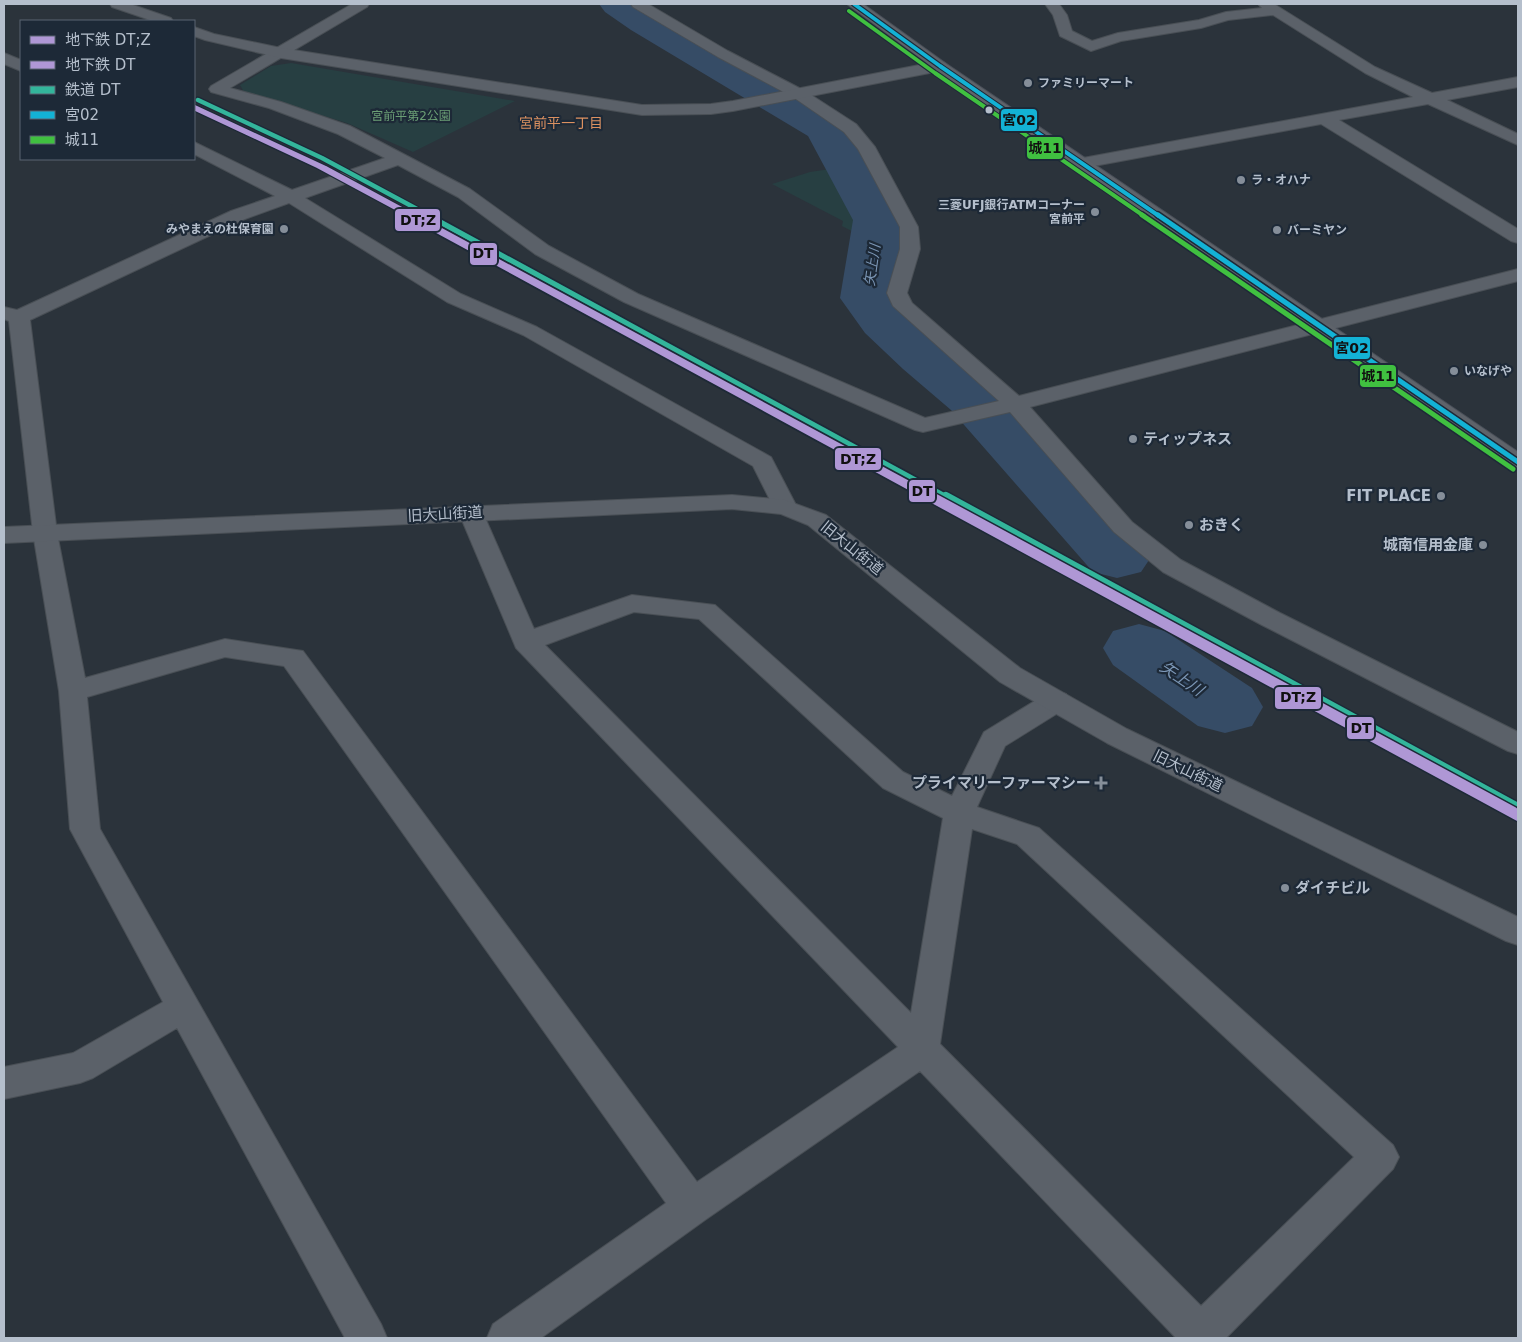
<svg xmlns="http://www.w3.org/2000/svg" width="1522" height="1342" viewBox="0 0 1522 1342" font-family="'DejaVu Sans','Noto Sans JP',sans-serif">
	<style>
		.green { fill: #273f42 }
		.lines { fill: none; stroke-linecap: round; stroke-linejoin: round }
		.river { fill: #364c66; fill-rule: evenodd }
		.minor-casing { stroke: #494f55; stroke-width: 2 }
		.tertiary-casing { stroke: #494f55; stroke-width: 2 }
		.primary-casing { stroke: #494f58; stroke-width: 2 }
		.minor { fill: #5b6169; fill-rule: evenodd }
		.tertiary { fill: #5b6169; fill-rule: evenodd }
		.primary { fill: #5e636a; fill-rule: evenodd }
		.bus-1-far1-casing { stroke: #1d2937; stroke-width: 6 }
		.bus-1-casing { stroke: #1d2937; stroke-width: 8 }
		.bus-2-far1-casing { stroke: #1d2937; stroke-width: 6 }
		.bus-2-casing { stroke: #1d2937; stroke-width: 8 }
		.bus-1-far1 { stroke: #13b2d5; stroke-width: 4 }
		.bus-1 { stroke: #13b2d5; stroke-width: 5 }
		.bus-2-far1 { stroke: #40c040; stroke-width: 4 }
		.bus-2 { stroke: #40c040; stroke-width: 5 }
		.rail-1-far2-casing { stroke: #1d2937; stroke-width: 7 }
		.rail-1-far1-casing { stroke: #1d2937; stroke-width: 9 }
		.rail-1-casing { stroke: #1d2937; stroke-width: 11 }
		.rail-1-far2 { stroke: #33b59b; stroke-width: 4.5 }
		.rail-1-far1 { stroke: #33b59b; stroke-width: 5.5 }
		.rail-1 { stroke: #33b59b; stroke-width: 8 }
		.metro-1-far2-casing { stroke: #1d2937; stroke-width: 7 }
		.metro-1-far1-casing { stroke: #1d2937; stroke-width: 9 }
		.metro-1-casing { stroke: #1d2937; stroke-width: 11 }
		.metro-2-far2-casing { stroke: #1d2937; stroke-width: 7 }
		.metro-2-far1-casing { stroke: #1d2937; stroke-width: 9 }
		.metro-2-casing { stroke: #1d2937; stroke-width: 11 }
		.metro-1-far2 { stroke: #af97d5; stroke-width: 4.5 }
		.metro-1-far1 { stroke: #af97d5; stroke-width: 5.5 }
		.metro-1 { stroke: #af97d5; stroke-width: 8 }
		.metro-2-far2 { stroke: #af97d5; stroke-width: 4.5 }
		.metro-2-far1 { stroke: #af97d5; stroke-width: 5.5 }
		.metro-2 { stroke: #af97d5; stroke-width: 8 }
		.poi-dot { fill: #858e99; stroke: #1d2937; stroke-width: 2 }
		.bus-dot { fill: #b5bfcc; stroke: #1d2937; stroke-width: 2 }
		.labels { text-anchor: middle; stroke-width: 4.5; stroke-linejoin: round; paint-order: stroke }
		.far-poi-label { font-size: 12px; font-weight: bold; fill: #b5bfcc; stroke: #1d2937; text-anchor: start }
		.far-park-label { font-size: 12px; fill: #6b9e75; stroke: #1d2937 }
		.far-neighbourhood-label { font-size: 14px; fill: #dc9160; stroke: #1d2937 }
		.far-water-label { font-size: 14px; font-style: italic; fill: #7b96b5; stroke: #1d2937 }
		.poi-label { font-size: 15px; font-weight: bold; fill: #b5bfcc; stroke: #1d2937; text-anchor: start }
		.street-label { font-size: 15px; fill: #b5bfcc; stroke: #1d2937 }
		.water-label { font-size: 16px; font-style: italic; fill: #7b96b5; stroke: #1d2937 }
		.line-badge { stroke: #1d2937; stroke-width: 2 }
		.pale-badge-label { font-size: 14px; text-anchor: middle; font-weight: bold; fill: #111 }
	</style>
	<rect width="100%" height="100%" fill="#2b333b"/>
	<!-- green -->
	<g class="green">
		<polygon points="291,63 515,101 413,152 347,123 244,92 240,85 271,66"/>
		<polygon points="837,168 872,220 865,238 842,226 843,221 772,184 810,172"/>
	</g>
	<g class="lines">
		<!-- river -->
		<g class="river">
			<path d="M599,4h45l198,115 61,101 -9,77c28,36 68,57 100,89 51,50 98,104 147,156l10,15 -10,15 -24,6 -24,-6 -142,-162 -48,-41 -38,-36 -25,-35 13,-78 -45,-84 -177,-106 -26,-18z"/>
			<polygon points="1139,624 1165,631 1252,688 1263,707 1252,726 1225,733 1198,726 1113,665 1103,648 1113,631"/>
		</g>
		<defs>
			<g id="minor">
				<path d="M352,4h17l-2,3 -137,81 51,14 69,24 120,63 79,57 89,48 287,124 74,-17 -106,-95 -6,-13 13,-44v-22l-42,-78 -14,-17 -51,-35 -75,-40 -85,-50 -2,-3h17l80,47 77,40 51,33 19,23 43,80 2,22 -13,44 5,10 107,93 499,-127v12l-488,126 102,115 49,38 99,53 238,119v22l-10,-3 -246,-126 -99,-53 -49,-40 -104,-120 -87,20 -8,-2 -291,-128 -89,-48 -77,-57 -60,-32 -93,33 156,96 76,33 234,130 26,50 -3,5 -9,2 -9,-2 -23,-46 -230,-131 -76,-33 -158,-99 -44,16 -215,101 27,213 28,145 140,-39 78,12 394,531 201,-135 -382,-399 -57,-135 3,-5 9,-2 9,2 3,5 51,116 98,-34 83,10 188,167 49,24 32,-64 62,-38 10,-3 10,3 4,7 -4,7 -61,38 -28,61 62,21 354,317 6,12 -6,12 -167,169h-50l-256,-267 -215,149 -164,118h-54l6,-14 173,-121 -382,-537 -59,-9 -138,40 13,132 281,495 6,14h-42l-168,-310 -84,50 -13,5 -76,16v-32l69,-14 90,-51 -93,-173 -11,-138 -26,-158 -24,-212 -5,-2v-12l13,3 214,-99 44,-15 -81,-42v-12l98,48 93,-32 -47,-24 -69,-26 -58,-16 -2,-3 2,-3zM634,612l65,7 184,169 60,30 -32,195 -366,-368zM972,829l45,15 337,313 -153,149 -261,-262z"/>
				<polygon points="1045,4 1059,4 1067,15 1072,31 1092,41 1118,33 1199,20 1226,12 1262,8 1258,4 1274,4 1375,67 1432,93 1518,77 1518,87 1447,100 1518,134 1518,145 1428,104 1339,120 1518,229 1518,243 1511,241 1321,124 1083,168 1077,167 1074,163 1077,159 1083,158 1413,97 1365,73 1273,15 1228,20 1201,28 1121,41 1091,51 1060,36 1053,15"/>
				<polygon points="4,53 21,60 21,71 4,64"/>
			</g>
			<g id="tertiary">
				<polygon points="110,4 130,4 171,18 173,21 153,21 112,7"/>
				<polygon points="194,27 214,34 281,48 642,105 711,104 733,101 940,61 945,63 948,66 945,69 940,71 733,111 711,114 642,115 281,58 205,40 194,36"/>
				<polygon points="732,495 785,500 826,515 1020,668 1127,729 1518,917 1518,945 1506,941 1107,743 1000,682 808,525 781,514 732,509 4,543 4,527"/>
			</g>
			<polygon id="primary" points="847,4 863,4 945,63 1518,452 1518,469 1510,467 935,69"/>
		</defs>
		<!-- minor casing -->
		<use href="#minor" class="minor-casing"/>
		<!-- tertiary casing -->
		<use href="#tertiary" class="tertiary-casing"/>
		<!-- primary casing -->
		<use href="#primary" class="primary-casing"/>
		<!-- minor -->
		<use href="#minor" class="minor"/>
		<!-- tertiary -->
		<use href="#tertiary" class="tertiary"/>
		<!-- primary -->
		<use href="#primary" class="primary"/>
		<defs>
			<polyline id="bus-1-far1" points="854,4 940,66 1159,216"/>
			<polyline id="bus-1" points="1158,215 1518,462"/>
			<polyline id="bus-2-far1" points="849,11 935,73 1144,216"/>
			<polyline id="bus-2" points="1142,215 1513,469"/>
		</defs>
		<!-- bus-1-far1 casing -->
		<use href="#bus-1-far1" class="bus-1-far1-casing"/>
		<!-- bus-1 casing -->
		<use href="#bus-1" class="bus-1-casing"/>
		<!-- bus-2-far1 casing -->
		<use href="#bus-2-far1" class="bus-2-far1-casing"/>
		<!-- bus-2 casing -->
		<use href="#bus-2" class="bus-2-casing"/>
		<!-- bus-1-far1 -->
		<use href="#bus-1-far1" class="bus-1-far1"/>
		<!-- bus-1 -->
		<use href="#bus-1" class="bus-1"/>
		<!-- bus-2-far1 -->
		<use href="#bus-2-far1" class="bus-2-far1"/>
		<!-- bus-2 -->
		<use href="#bus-2" class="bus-2"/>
		<defs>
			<polyline id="rail-1-far2" points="198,100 322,158 430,216"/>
			<polyline id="rail-1-far1" points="427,215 948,498"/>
			<polyline id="rail-1" points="946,496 1518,807"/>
		</defs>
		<!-- rail-1-far2 casing -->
		<use href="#rail-1-far2" class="rail-1-far2-casing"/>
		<!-- rail-1-far1 casing -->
		<use href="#rail-1-far1" class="rail-1-far1-casing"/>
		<!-- rail-1 casing -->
		<use href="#rail-1" class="rail-1-casing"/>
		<!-- rail-1-far2 -->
		<use href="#rail-1-far2" class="rail-1-far2"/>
		<!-- rail-1-far1 -->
		<use href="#rail-1-far1" class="rail-1-far1"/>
		<!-- rail-1 -->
		<use href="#rail-1" class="rail-1"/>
		<defs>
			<polyline id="metro-1-far2" points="194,108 318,166 411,216"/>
			<polyline id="metro-1-far1" points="409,215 929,498"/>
			<polyline id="metro-1" points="927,496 1518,817"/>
			<polyline id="metro-2-far2" points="194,107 325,168 414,216"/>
			<polyline id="metro-2-far1" points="412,215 935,498"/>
			<polyline id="metro-2" points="932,496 1514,811"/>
		</defs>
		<!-- metro-1-far2 casing -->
		<use href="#metro-1-far2" class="metro-1-far2-casing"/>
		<!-- metro-1-far1 casing -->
		<use href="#metro-1-far1" class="metro-1-far1-casing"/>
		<!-- metro-1 casing -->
		<use href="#metro-1" class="metro-1-casing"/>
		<!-- metro-2-far2 casing -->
		<use href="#metro-2-far2" class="metro-2-far2-casing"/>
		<!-- metro-2-far1 casing -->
		<use href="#metro-2-far1" class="metro-2-far1-casing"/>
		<!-- metro-2 casing -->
		<use href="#metro-2" class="metro-2-casing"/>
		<!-- metro-1-far2 -->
		<use href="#metro-1-far2" class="metro-1-far2"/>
		<!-- metro-1-far1 -->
		<use href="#metro-1-far1" class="metro-1-far1"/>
		<!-- metro-1 -->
		<use href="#metro-1" class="metro-1"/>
		<!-- metro-2-far2 -->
		<use href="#metro-2-far2" class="metro-2-far2"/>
		<!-- metro-2-far1 -->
		<use href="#metro-2-far1" class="metro-2-far1"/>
		<!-- metro-2 -->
		<use href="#metro-2" class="metro-2"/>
	</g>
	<!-- markers -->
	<g class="poi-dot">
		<circle cx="1028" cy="83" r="5"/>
		<circle cx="1241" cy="180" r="5"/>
		<circle cx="1095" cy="212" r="5"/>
		<circle cx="284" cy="229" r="5"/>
		<circle cx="1277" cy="230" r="5"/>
		<circle cx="1454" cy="371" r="5"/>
		<circle cx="1133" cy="439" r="5"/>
		<circle cx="1441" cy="496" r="5"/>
		<circle cx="1189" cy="525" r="5"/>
		<circle cx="1483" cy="545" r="5"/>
		<path d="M1098.5 775.5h5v5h5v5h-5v5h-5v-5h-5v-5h5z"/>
		<circle cx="1285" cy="888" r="5"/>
	</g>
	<circle class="bus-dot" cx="989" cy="110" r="4.5"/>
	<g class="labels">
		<!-- far-poi labels -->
		<g class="far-poi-label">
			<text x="1038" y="87">ファミリーマート</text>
			<text x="1251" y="184">ラ・オハナ</text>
			<text x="1085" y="209" text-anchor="end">三菱UFJ銀行ATMコーナー<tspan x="1085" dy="14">宮前平</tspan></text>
			<text x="274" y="233" text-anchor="end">みやまえの杜保育園</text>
			<text x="1287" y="234">バーミヤン</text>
			<text x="1464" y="375">いなげや</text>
		</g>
		<!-- far-park labels -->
		<g class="far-park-label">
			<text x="411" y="120">宮前平第2公園</text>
		</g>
		<!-- far-neighbourhood labels -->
		<g class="far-neighbourhood-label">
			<text x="561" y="128">宮前平一丁目</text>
		</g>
		<!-- far-water labels -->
		<g class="far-water-label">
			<text transform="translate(872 265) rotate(-82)" y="5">矢上川</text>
		</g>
		<!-- poi labels -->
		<g class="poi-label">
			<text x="1143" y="444">ティップネス</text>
			<text x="1431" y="501" text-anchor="end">FIT PLACE</text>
			<text x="1199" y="530">おきく</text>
			<text x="1473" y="550" text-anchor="end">城南信用金庫</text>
			<text x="1091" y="788" text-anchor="end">プライマリーファーマシー</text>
			<text x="1295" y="893">ダイチビル</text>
		</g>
		<!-- street labels -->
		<g class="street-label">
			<text transform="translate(445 514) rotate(-3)" y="5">旧大山街道</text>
			<text transform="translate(852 548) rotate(39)" y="5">旧大山街道</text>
			<text transform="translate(1188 771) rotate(26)" y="5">旧大山街道</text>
		</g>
		<!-- water labels -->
		<g class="water-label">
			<text transform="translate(1182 678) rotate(34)" y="6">矢上川</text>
		</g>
	</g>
	<g class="line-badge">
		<rect x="1000" y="108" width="38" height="24" rx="5" fill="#13b2d5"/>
		<rect x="1026" y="136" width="38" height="24" rx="5" fill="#40c040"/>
		<rect x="394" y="208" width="47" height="24" rx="5" fill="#af97d5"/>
		<rect x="469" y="242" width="29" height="24" rx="5" fill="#af97d5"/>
		<rect x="1333" y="336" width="38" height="24" rx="5" fill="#13b2d5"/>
		<rect x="1359" y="364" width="38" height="24" rx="5" fill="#40c040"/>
		<rect x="834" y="447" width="48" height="24" rx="5" fill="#af97d5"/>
		<rect x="908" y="479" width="28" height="24" rx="5" fill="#af97d5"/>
		<rect x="1274" y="686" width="48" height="24" rx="5" fill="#af97d5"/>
		<rect x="1346" y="716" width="29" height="24" rx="5" fill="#af97d5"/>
	</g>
	<g class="pale-badge-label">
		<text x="1019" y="125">宮02</text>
		<text x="1045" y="153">城11</text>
		<text x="418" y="225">DT;Z</text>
		<text x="483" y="258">DT</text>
		<text x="1352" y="353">宮02</text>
		<text x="1378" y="381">城11</text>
		<text x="858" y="464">DT;Z</text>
		<text x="922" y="496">DT</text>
		<text x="1298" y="702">DT;Z</text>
		<text x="1361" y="733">DT</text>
	</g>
	<!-- border -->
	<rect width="1522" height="1342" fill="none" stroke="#b5bfcc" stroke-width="10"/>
	<!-- legend -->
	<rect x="20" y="20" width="175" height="140" fill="#1d2937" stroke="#5a6573"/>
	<rect x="30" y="36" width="25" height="8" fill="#af97d5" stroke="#5a6573"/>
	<text x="65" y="45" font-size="15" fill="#b5bfcc">地下鉄 DT;Z</text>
	<rect x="30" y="61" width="25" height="8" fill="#af97d5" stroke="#5a6573"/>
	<text x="65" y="70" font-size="15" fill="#b5bfcc">地下鉄 DT</text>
	<rect x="30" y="86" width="25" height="8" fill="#33b59b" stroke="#5a6573"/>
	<text x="65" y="95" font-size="15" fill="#b5bfcc">鉄道 DT</text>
	<rect x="30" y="111" width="25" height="8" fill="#13b2d5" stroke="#5a6573"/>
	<text x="65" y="120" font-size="15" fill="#b5bfcc">宮02</text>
	<rect x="30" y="136" width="25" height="8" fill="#40c040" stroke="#5a6573"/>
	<text x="65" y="145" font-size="15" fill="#b5bfcc">城11</text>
</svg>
